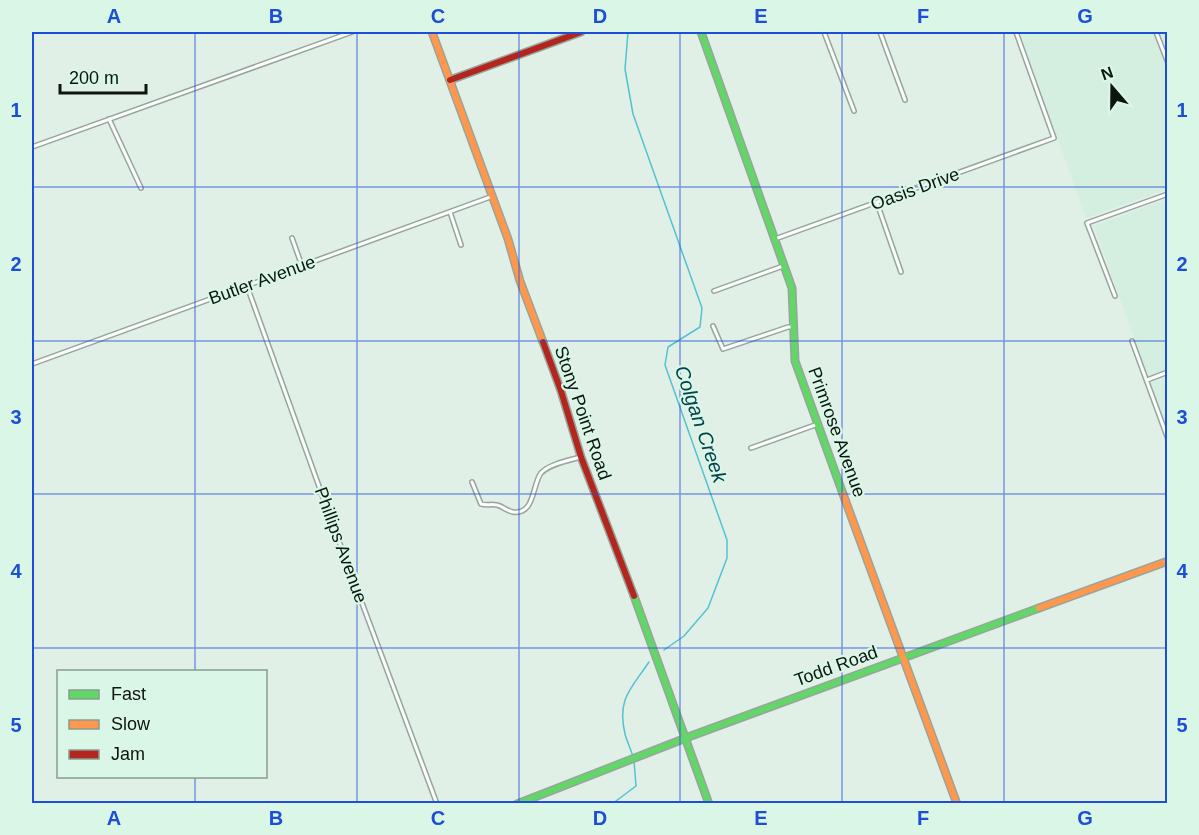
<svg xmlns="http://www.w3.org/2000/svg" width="1199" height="835" viewBox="0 0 1199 835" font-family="Helvetica,sans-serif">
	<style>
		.built { fill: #d4eedf }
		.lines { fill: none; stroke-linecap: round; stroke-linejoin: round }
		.stream { stroke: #53c2d1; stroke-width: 1.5 }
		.street-casing { stroke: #98a49d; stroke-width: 6 }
		.fast-casing { stroke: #98a49d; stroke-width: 9 }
		.slow-casing { stroke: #98a49d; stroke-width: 9 }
		.jam-casing { stroke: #98a49d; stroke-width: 9 }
		.street { stroke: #fafdfb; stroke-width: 3 }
		.fast { stroke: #63d668; stroke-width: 6 }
		.slow { stroke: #ff974d; stroke-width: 6 }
		.jam { stroke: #b3261e; stroke-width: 6 }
		.grid { fill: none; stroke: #1d4ed8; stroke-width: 1.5; stroke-opacity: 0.55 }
		.labels { text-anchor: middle; stroke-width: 4.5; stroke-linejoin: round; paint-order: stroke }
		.street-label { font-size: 18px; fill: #0c1510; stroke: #daf6e6 }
		.water-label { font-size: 20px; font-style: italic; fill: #04424c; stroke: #daf6e6 }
		.neatline { fill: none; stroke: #1d4ed8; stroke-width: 2 }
		.grid-label { font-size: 20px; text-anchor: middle; font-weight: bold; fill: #1d4ed8 }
	</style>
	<rect width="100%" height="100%" fill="#e0f0e7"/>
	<!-- built -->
	<g class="built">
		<polygon points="1020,32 1167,32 1167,189 1086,218"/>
		<polygon points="1167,199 1167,430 1094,226"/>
	</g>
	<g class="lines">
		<!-- stream -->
		<g class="stream">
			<polyline points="628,32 625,69 633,114 702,308 700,327 668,347 665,365 727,540 727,558 708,608 684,636 664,650"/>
			<path d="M633,757c-2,-8 -6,-15 -8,-23 -8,-35 5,-44 24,-72"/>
			<polyline points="612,804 636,786 634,761"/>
		</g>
		<defs>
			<g id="street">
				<polyline points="824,32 854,111"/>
				<polyline points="880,32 905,100"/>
				<polyline points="1156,32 1168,63"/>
				<polyline points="109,119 141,188"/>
				<polyline points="32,147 352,32"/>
				<polyline points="877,203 901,272"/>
				<polyline points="450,212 461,245"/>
				<polyline points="292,238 302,266"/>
				<polyline points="775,239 1054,138 1016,32"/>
				<polyline points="247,286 334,528 437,804"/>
				<polyline points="714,291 783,266"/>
				<polyline points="1115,296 1087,223 1168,194"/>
				<polyline points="713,326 723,349 788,327 794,327"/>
				<polyline points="1132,341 1168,439"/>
				<polyline points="32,364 493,196"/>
				<polyline points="1147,380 1168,372"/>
				<polyline points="751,448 818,424"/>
				<path d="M472,482l9,22c6,2 13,-1 19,2 4,2 8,5 13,6 22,3 19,-27 28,-39 8,-9 29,-13 40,-16"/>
			</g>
			<g id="fast">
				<polyline points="701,32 792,288 795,361 843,494"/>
				<polyline points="634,596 709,804"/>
				<polyline points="517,804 691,736 1039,608"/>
			</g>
			<g id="slow">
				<polyline points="432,32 508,239 520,281 543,342"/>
				<polyline points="843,494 957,804"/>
				<polyline points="1039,608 1168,561"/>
			</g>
			<g id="jam">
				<polyline points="450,80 581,32"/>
				<polyline points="543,342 561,391 581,457 634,596"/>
			</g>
		</defs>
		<!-- street casing -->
		<use href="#street" class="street-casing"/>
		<!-- fast casing -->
		<use href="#fast" class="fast-casing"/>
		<!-- slow casing -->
		<use href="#slow" class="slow-casing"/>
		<!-- jam casing -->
		<use href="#jam" class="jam-casing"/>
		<!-- street -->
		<use href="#street" class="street"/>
		<!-- fast -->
		<use href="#fast" class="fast"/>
		<!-- slow -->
		<use href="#slow" class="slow"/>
		<!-- jam -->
		<use href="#jam" class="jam"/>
	</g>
	<!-- grid -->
	<path class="grid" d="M195,32v640M357,32v772M519,32v772M680,32v772M842,32v772M1004,32v772M32,187h1136M32,341h1136M32,494h1136M32,648h1136M195,776v28"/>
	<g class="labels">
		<!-- street labels -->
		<g class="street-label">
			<text transform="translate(915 189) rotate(-20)" y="6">Oasis Drive</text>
			<text transform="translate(262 280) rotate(-20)" y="6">Butler Avenue</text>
			<text transform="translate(583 413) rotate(71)" y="6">Stony Point Road</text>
			<text transform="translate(837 432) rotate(70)" y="6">Primrose Avenue</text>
			<text transform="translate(341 545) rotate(70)" y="6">Phillips Avenue</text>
			<text transform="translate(836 666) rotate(-20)" y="6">Todd Road</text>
		</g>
		<!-- water labels -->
		<g class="water-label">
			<text transform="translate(701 424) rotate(71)" y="7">Colgan Creek</text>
		</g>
	</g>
	<!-- border -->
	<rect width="1199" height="835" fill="none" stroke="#daf6e6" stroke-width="66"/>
	<!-- legend -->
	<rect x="57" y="670" width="210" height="108" fill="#daf6e6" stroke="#889c90" stroke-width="1.5"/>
	<rect x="69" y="690" width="30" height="9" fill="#63d668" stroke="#889c90" stroke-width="1.5"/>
	<text x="111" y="700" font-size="18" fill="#0c1510">Fast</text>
	<rect x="69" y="720" width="30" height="9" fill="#ff974d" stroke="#889c90" stroke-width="1.5"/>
	<text x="111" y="730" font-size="18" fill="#0c1510">Slow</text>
	<rect x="69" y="750" width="30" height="9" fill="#b3261e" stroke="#889c90" stroke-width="1.5"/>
	<text x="111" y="760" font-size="18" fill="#0c1510">Jam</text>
	<!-- north arrow -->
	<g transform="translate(1112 87) rotate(340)" stroke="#daf6e6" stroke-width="4.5" paint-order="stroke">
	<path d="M0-4.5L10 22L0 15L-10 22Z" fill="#0c1510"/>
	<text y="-9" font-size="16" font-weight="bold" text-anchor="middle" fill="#0c1510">N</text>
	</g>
	<!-- scale -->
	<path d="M60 84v9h86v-9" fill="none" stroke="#0c1510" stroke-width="3"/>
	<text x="69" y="84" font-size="18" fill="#0c1510" stroke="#daf6e6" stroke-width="4.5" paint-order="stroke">200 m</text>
	<rect x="33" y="33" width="1133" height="769" class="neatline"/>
	<g class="grid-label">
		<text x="114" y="23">A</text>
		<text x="276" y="23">B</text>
		<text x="438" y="23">C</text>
		<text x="600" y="23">D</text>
		<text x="761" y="23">E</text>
		<text x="923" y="23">F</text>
		<text x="1085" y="23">G</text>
		<text x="16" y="117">1</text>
		<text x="1182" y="117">1</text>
		<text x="16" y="271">2</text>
		<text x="1182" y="271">2</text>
		<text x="16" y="424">3</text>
		<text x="1182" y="424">3</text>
		<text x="16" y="578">4</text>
		<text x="1182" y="578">4</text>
		<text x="16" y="732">5</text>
		<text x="1182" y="732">5</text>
		<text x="114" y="825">A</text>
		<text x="276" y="825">B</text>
		<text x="438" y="825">C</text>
		<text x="600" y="825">D</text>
		<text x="761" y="825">E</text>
		<text x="923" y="825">F</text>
		<text x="1085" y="825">G</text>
	</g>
</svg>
